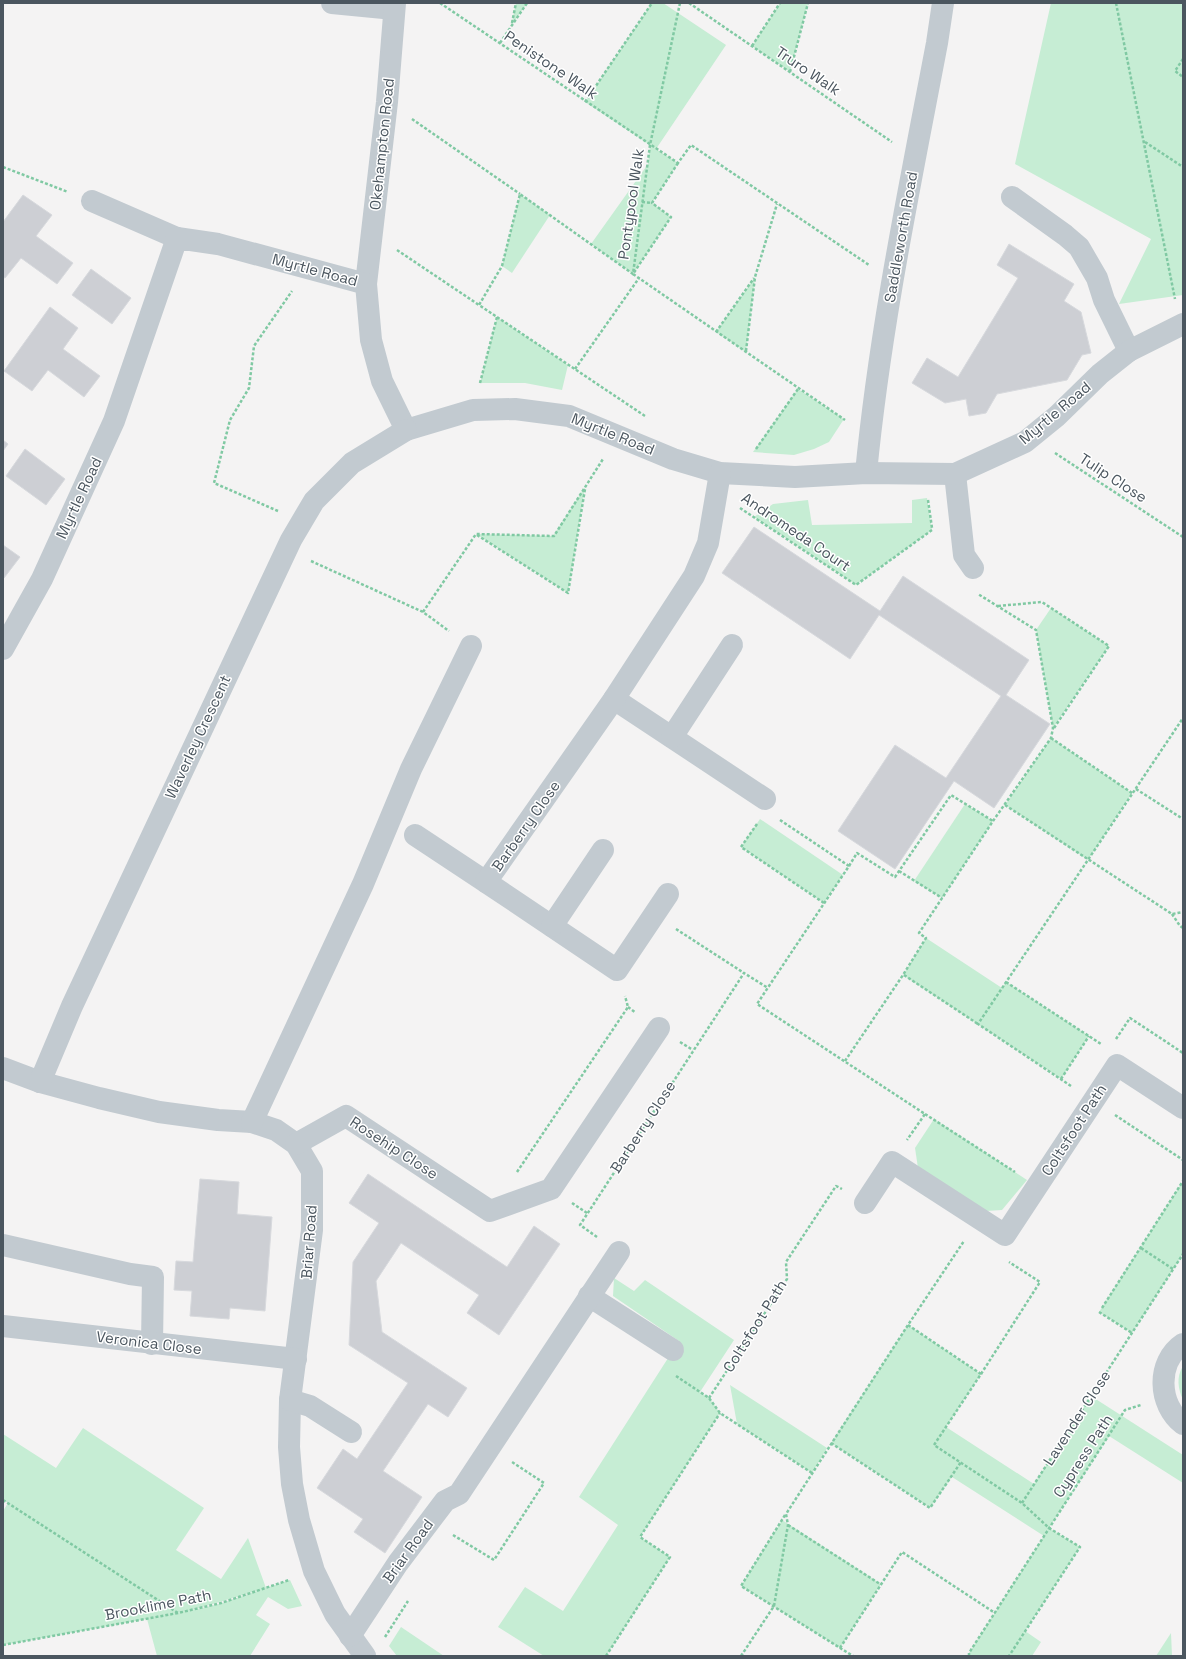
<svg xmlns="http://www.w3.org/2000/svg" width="1186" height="1659" viewBox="0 0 1186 1659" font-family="'Space Grotesk',sans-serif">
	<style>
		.green { fill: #c6edd4; fill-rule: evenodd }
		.building { fill: #cdcfd4; stroke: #d7d9dd }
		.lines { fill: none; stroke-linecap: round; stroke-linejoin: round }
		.path { stroke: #80c9a3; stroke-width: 2.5; stroke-dasharray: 3 2; stroke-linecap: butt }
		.minor { stroke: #c2cad0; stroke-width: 22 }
		.labels { text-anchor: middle; stroke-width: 3; stroke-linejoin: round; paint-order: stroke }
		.street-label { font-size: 15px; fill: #4b565f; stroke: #fff }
	</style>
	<rect width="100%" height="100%" fill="#f4f3f3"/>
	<!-- green -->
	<g class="green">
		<polygon points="516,3 527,3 511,26"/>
		<polygon points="652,3 663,3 726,45 656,149 678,163 652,203 671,217 633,274 591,244 648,164 650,145 585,102"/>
		<polygon points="780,3 808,3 790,72 752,46"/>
		<polygon points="1051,3 1183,3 1183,295 1119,304 1151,239 1015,164"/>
		<polygon points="520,194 550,215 512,273 502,266"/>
		<polygon points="755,277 746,352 716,332"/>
		<polygon points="497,317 568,365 562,390 525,383 480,383"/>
		<polygon points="798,389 844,419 829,442 814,449 794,455 753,452"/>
		<polygon points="585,487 568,593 476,534 553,536"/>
		<polygon points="927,498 932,530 856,585 754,517 773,504 808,500 812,525 912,523 912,500"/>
		<polygon points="1051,608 1109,646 1053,728 1036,630"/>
		<polygon points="1051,738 1132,793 1088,860 1005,805"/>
		<polygon points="965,804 993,821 942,898 914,881"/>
		<polygon points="760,819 843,875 824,903 741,847"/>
		<polygon points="926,938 1002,988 1006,982 1089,1036 1061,1079 903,975"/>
		<polygon points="934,1119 1027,1180 1002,1210 986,1211 918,1168 915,1148"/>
		<polygon points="1183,1181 1183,1254 1132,1333 1099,1312"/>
		<polygon points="614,1278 634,1291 645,1280 734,1340 700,1392 709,1398 720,1413 640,1537 670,1557 606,1656 544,1656 498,1627 525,1587 563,1611 618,1525 579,1497 679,1341 613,1296"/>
		<polygon points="908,1325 981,1374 946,1427 1034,1484 1091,1396 1183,1455 1183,1483 1109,1436 1049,1528 1080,1547 1025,1631 1041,1642 1032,1656 967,1656 1044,1536 952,1477 930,1508 831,1443"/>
		<path d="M1183,1366v34c-5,-11 -7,-23 0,-34z"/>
		<polygon points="730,1385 827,1448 812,1473 737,1424"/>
		<path d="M83,1428l121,80 -28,42 45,29 27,-41 18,50 24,-8 12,26 -14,3 -20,-12 -12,18 14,9 -20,32h-93l-10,-37 -144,26v-134l5,-8 -5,-3v-66l53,34zM257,1591l-38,13 -30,7 67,-20z"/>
		<polygon points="782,1520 881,1584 840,1648 741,1586"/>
		<polygon points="401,1627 444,1656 397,1656 389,1646"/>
		<polygon points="1171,1633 1172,1656 1156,1656"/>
	</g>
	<!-- building -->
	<g class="building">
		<polygon points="23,195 52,215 36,236 73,263 57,284 21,258 5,278 3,277 3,222"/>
		<polygon points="1009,244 1074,284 1064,301 1081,312 1091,353 1082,355 1067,380 997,394 986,413 969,416 966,399 945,403 912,383 927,358 958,377 1018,278 997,265"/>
		<polygon points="91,269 131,298 112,324 72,295"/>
		<polygon points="50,307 78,328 63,349 100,376 84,397 48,370 32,391 4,371"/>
		<polygon points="3,440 8,444 3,451"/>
		<polygon points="25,449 65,479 46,505 6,476"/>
		<polygon points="754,527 880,611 903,576 1029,660 1006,695 1050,724 994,808 954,781 895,869 838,831 895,745 946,778 1001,696 879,615 850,659 722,573"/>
		<polygon points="3,545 20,557 4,578 3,578"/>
		<polygon points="368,1174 507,1267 534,1226 560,1244 499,1335 467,1313 479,1295 401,1243 376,1281 382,1332 467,1388 448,1417 428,1404 383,1471 422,1497 385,1553 354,1532 363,1519 317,1488 343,1449 357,1459 408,1383 349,1345 353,1262 379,1223 349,1203"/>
		<polygon points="200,1179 239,1182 237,1214 272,1217 265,1311 230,1308 229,1319 190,1316 192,1291 174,1290 176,1261 193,1262"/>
	</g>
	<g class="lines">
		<!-- path -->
		<g class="path">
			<polyline points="440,3 678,163 691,145 869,265"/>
			<polyline points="689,3 892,142"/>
			<polyline points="1116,3 1175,299"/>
			<polyline points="512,23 516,3"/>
			<polyline points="500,43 527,3"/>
			<polyline points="752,46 780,3"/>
			<polyline points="1183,59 1175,71 1183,77"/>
			<polyline points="790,72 808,3"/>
			<polyline points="585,102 652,3"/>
			<polyline points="412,119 520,194"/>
			<polyline points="1145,142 1183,167"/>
			<polyline points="678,163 652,203 671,217 633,274 845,420"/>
			<polyline points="3,167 68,192"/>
			<polyline points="642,202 652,203"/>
			<polyline points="397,250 479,305"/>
			<polyline points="497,317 645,416"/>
			<polyline points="716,332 754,278"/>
			<polyline points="746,351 755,277 777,204"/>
			<polyline points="575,369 639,278"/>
			<polyline points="480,383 497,317 479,305 502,266 520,194 633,274 650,145 680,3"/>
			<polyline points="756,449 798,389"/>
			<polyline points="1055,453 1183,537"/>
			<polyline points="928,500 932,528"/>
			<polyline points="740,508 856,585 932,530"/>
			<polyline points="278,511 214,483 230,420 249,388 254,346 292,291"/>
			<polyline points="477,535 568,593 585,489"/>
			<polyline points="311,561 423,612 449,631"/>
			<polyline points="998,606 1042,602 1109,646 1054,728"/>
			<polyline points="423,612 476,534 554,536 603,459"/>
			<polyline points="1051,738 1132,793"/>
			<polyline points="1136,789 1183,819"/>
			<polyline points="1005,805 1172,914 1183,912"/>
			<polyline points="780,820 849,866 757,1004 925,1114 907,1140"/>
			<polyline points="757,824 741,847 824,903"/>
			<polyline points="849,866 857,853 895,877 951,795 993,821"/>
			<polyline points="899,871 942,898"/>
			<polyline points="1172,914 1180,926 1183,928"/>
			<polyline points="676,929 744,973"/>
			<polyline points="904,975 978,1024"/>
			<polyline points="1006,982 1101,1044"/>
			<polyline points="628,1007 636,1013"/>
			<polyline points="1116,1039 1130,1018 1183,1053"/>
			<polyline points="680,1042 693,1050"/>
			<polyline points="845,1061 903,975 926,938 919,933 993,821 1051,738 1053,728 1036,630 978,594"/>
			<polyline points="1061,1079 1089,1036"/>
			<polyline points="1071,1086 978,1024 1183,718"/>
			<polyline points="925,1114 1015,1172"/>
			<polyline points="1115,1115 1183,1160"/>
			<polyline points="517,1172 628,1007 625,996"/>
			<polyline points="572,1203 587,1213"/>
			<polyline points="597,1237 580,1225 744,973 768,988"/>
			<polyline points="1141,1248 1173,1269"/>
			<polyline points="1102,1308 1183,1181"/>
			<polyline points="1099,1312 1132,1333"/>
			<polyline points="908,1325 981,1374 934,1445 1022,1503 1049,1528 1080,1547 1009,1656"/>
			<polyline points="981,1374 1040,1282 1009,1262"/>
			<polyline points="676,1376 709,1398 720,1413 812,1473"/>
			<polyline points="709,1398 787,1279 786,1262 836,1186 842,1189"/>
			<polyline points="831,1443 930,1508 961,1462"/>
			<polyline points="3,1500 178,1613"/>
			<polyline points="1022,1503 1183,1254"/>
			<polyline points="785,1515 741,1586 853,1656"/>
			<polyline points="788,1525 880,1584"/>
			<polyline points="453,1535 494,1560 544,1483 512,1462"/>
			<polyline points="385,1637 408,1601"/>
			<polyline points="3,1645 178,1613 221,1603 289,1580"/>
			<polyline points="840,1648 902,1552 995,1613"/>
			<polyline points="606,1656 670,1557 640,1537 720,1413"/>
			<polyline points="741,1656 774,1606 788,1525 786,1514 908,1325 964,1241"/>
			<polyline points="969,1656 969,1653 1125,1410 1141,1405"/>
		</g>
		<!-- minor -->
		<g class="minor">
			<polyline points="332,3 394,9"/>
			<polyline points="1012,197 1065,235 1079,247 1097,278 1104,300 1129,351"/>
			<polyline points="92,201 177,238"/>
			<polyline points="366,284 387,102 395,3"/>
			<path d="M866,473c14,-145 44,-288 71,-430l6,-40"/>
			<polyline points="955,474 964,555 973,568"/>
			<polyline points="3,649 42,579 114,421 177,238 218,244 366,284 371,340 382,381 406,430 473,410 515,409 569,416 673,459 720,473 795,477 866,473 955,474 1025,442 1057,416 1100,374 1129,351 1183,324"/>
			<polyline points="614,699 765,799"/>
			<polyline points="672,737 732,645"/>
			<polyline points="415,835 486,882"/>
			<polyline points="668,894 617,970 486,882 614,699 694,576 708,543 720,473"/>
			<polyline points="552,926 603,850"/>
			<polyline points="3,1068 40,1082 99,1098 159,1112 218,1120 252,1122 276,1130 296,1144 312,1171 312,1230 290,1400 289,1447 292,1484 299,1520 314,1571 335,1614 365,1656"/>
			<polyline points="40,1082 72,1006 291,540 314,501 352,463 406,430"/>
			<polyline points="252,1122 363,884 411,769 471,646"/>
			<polyline points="296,1144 346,1116 490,1211 551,1189 659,1028"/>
			<polyline points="865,1203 892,1162 1005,1235 1117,1065 1183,1108"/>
			<polyline points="3,1245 130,1274 153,1277 152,1344"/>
			<polyline points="589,1296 673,1350"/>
			<polyline points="3,1326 296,1359"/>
			<path d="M1183,1344c-27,18 -25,61 0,80"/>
			<polyline points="290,1400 310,1406 351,1432"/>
			<polyline points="350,1636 398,1563 445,1501 459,1494 619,1252"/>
		</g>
	</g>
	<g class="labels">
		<!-- street labels -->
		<g class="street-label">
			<text transform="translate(551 65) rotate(34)" y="5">Penistone Walk</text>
			<text transform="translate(808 71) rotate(34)" y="5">Truro Walk</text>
			<text transform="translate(382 144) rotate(-84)" y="5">Okehampton Road</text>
			<text transform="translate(631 204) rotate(-82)" y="5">Pontypool Walk</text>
			<text transform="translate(901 237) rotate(-80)" y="5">Saddleworth Road</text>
			<text transform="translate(315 270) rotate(15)" y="5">Myrtle Road</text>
			<text transform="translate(1055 413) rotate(-40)" y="5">Myrtle Road</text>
			<text transform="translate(613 434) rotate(22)" y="5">Myrtle Road</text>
			<text transform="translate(1113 478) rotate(33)" y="5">Tulip Close</text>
			<text transform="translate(79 498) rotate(-65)" y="5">Myrtle Road</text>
			<text transform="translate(796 532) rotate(34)" y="5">Andromeda Court</text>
			<text transform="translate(198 737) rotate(-65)" y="5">Waverley Crescent</text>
			<text transform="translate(526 826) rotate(-55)" y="5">Barberry Close</text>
			<text transform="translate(643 1127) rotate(-57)" y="5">Barberry Close</text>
			<text transform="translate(1074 1130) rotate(-57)" y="5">Coltsfoot Path</text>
			<text transform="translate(394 1148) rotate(33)" y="5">Rosehip Close</text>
			<text transform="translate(309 1242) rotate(-86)" y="5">Briar Road</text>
			<text transform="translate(755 1326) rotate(-58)" y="5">Coltsfoot Path</text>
			<text transform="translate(149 1343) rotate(7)" y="5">Veronica Close</text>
			<text transform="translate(1077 1418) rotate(-57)" y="5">Lavender Close</text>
			<text transform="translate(1083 1456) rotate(-57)" y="5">Cypress Path</text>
			<text transform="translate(408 1551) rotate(-54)" y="5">Briar Road</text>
			<text transform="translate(158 1605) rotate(-11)" y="5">Brooklime Path</text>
		</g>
	</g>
	<!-- border -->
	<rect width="1186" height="1659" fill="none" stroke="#4b565f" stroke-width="8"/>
</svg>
